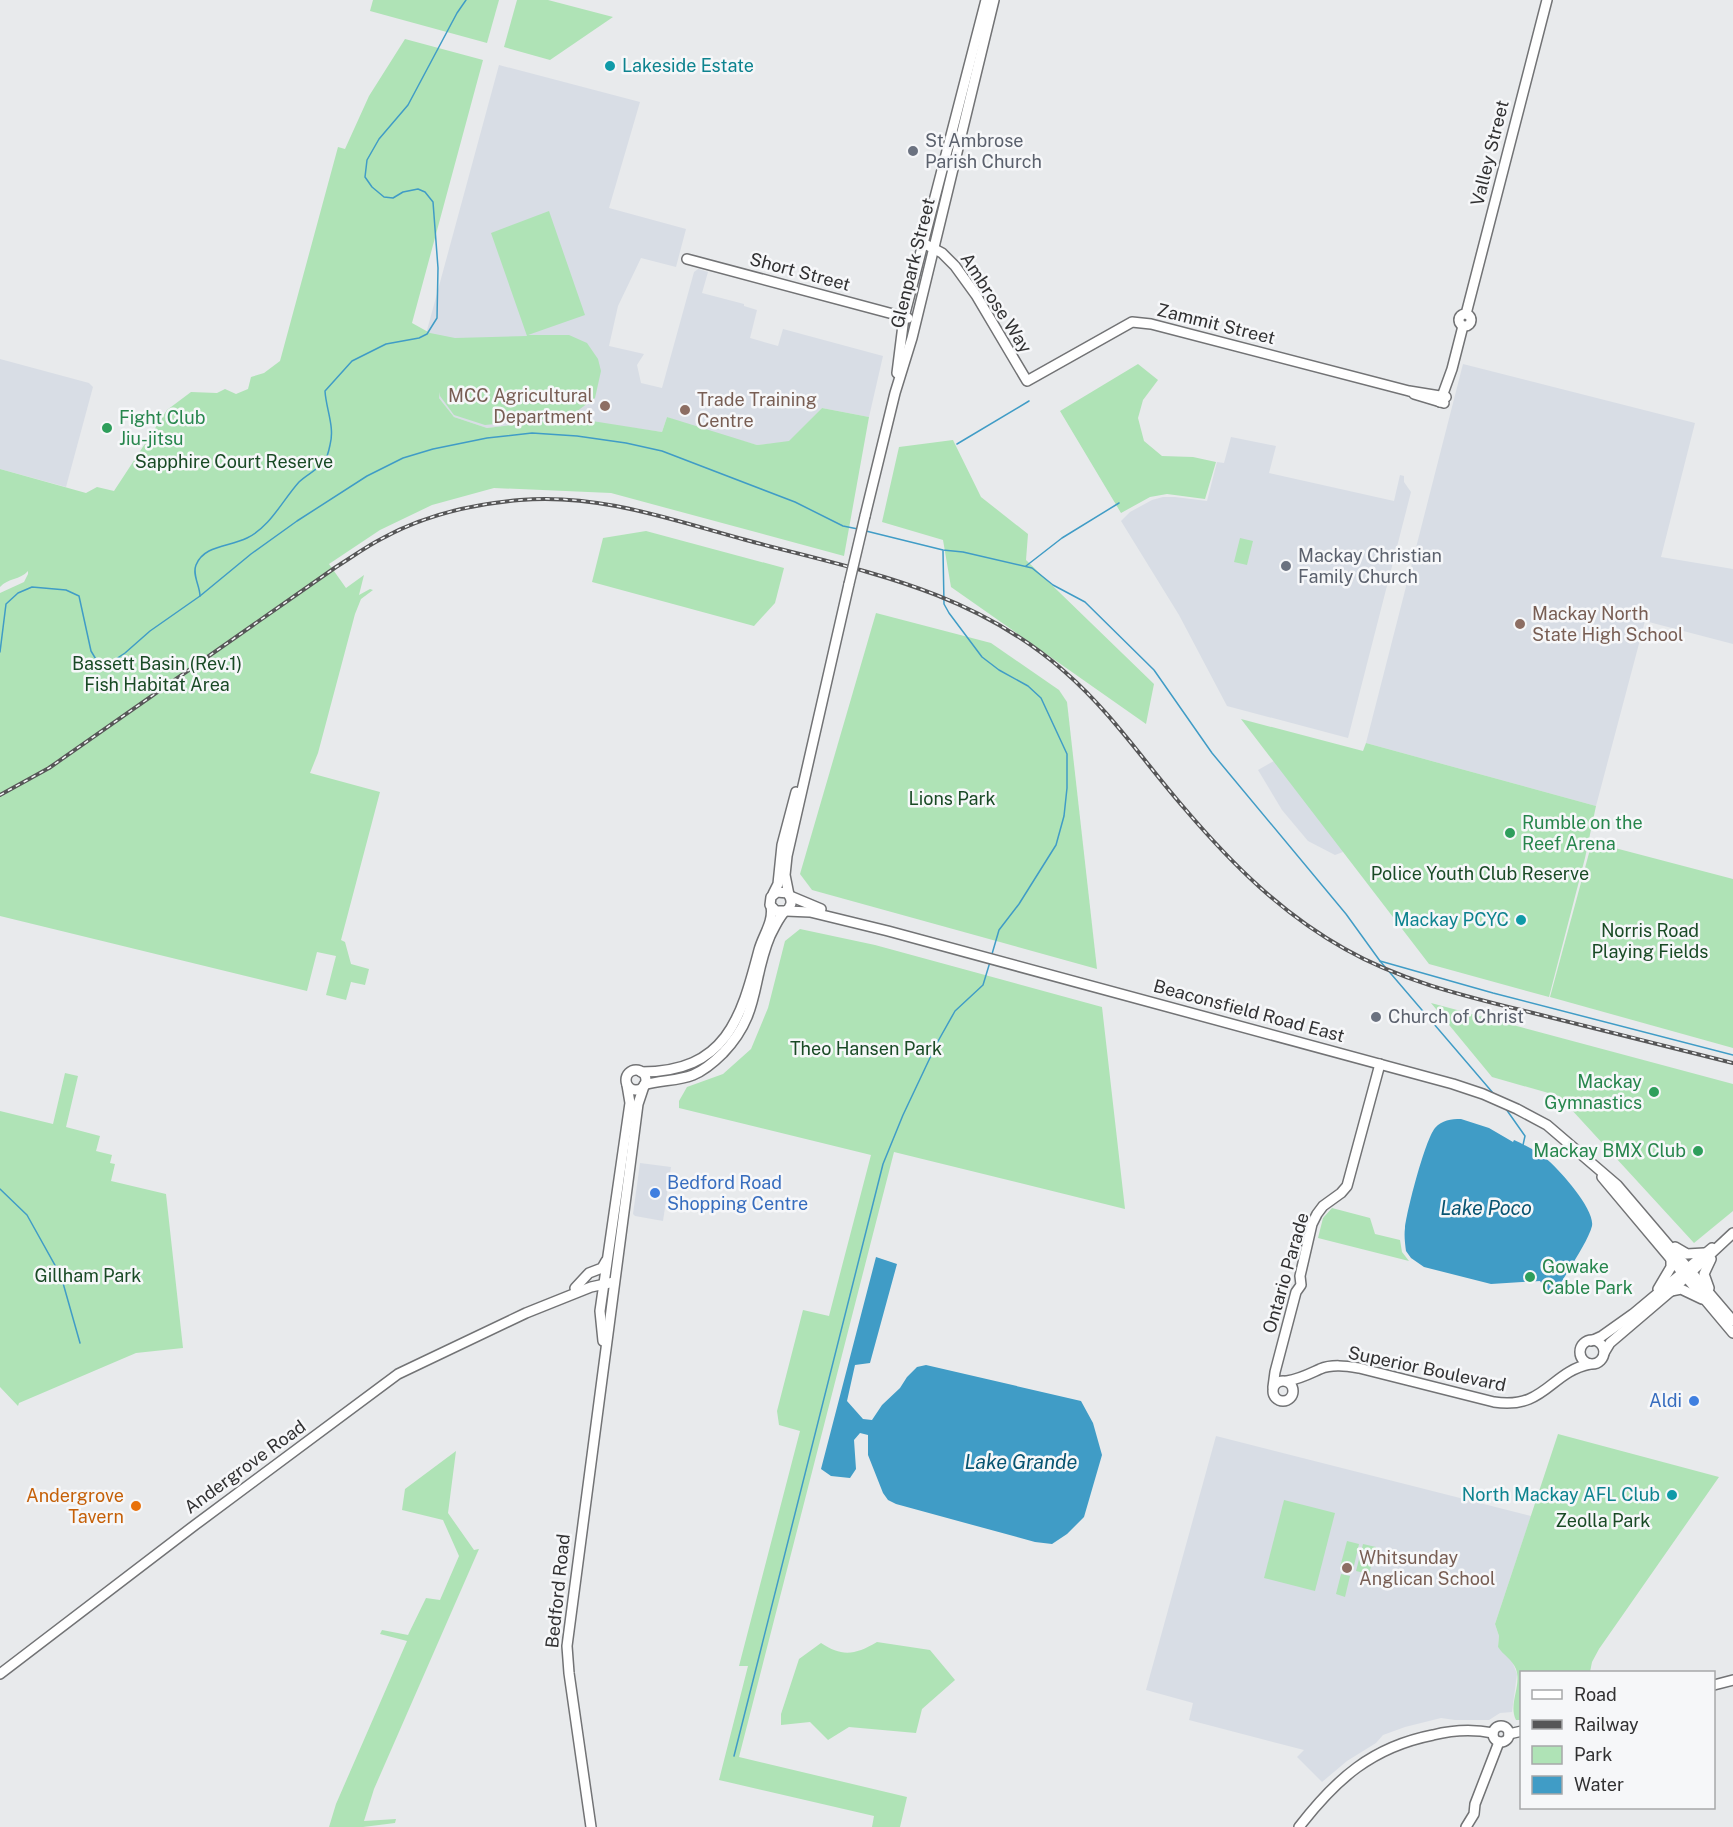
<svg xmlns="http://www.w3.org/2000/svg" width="1733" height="1827" viewBox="0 0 1733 1827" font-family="'Public Sans',sans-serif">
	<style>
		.built { fill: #d8dde5 }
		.green { fill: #afe3b6 }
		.water { fill: #409cc6 }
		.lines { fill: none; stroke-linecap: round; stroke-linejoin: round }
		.stream { stroke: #409cc6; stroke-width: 1.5 }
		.secondary-casing { stroke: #727375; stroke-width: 12 }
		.secondary { stroke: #fff; stroke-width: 9 }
		.rail-casing { stroke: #565657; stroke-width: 4 }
		.rail { stroke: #f6f7f9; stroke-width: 1.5; stroke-dasharray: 4.5; stroke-linecap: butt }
		.secondary-bridge-casing { stroke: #727375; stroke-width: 12; stroke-linecap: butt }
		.secondary-bridge { stroke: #fff; stroke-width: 9 }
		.culture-dot { fill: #0f9aa8; stroke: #f6f7f9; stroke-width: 2 }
		.worship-dot { fill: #6b7280; stroke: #f6f7f9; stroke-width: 2 }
		.education-dot { fill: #8d6e63; stroke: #f6f7f9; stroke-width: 2 }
		.leisure-dot { fill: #2e9e5b; stroke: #f6f7f9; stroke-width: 2 }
		.shop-dot { fill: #3f7fe0; stroke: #f6f7f9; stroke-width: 2 }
		.food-dot { fill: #e8710a; stroke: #f6f7f9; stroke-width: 2 }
		.labels { text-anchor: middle; stroke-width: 5; stroke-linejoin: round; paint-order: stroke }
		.culture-label { font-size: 18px; fill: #0d838f; stroke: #f6f7f9; text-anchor: end }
		.worship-label { font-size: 18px; fill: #5b616d; stroke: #f6f7f9; text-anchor: start }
		.street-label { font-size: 18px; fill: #313132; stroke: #f6f7f9 }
		.education-label { font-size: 18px; fill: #785e54; stroke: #f6f7f9; text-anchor: start }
		.leisure-label { font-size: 18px; fill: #27864d; stroke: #f6f7f9; text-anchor: start }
		.park-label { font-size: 18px; fill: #194a25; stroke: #f6f7f9 }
		.shop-label { font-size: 18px; fill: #366cbe; stroke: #f6f7f9; text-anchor: start }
		.food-label { font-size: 18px; fill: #c56008; stroke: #f6f7f9; text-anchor: end }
		.water-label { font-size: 20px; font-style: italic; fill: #085471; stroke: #f6f7f9 }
	</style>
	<rect width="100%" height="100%" fill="#e8eaec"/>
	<!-- built -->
	<g class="built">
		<polygon points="499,65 640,102 609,208 686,229 676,267 641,258 618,306 609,346 644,354 637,365 641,383 662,388 694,272 698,269 708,272 702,293 744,304 744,306 757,310 750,338 778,346 783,329 883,356 869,417 822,408 789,442 757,445 696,428 667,417 662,432 570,419 487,428 454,417 439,398 442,367 426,334"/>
		<polygon points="0,359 89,383 93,387 66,487 0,469"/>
		<polygon points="1463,364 1695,423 1661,557 1733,569 1733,644 1645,621 1596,806 1366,743"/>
		<polygon points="1231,437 1276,446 1269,473 1394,501 1400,475 1404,476 1404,482 1411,492 1348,738 1227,706 1179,615 1121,521 1130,512 1152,500 1163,497 1175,497 1207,501 1217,462 1224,463"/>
		<polygon points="1279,758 1351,849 1335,855 1308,841 1282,810 1258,770"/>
		<polygon points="640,1163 671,1167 663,1221 635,1216 633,1214"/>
		<polygon points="1216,1436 1531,1516 1495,1624 1499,1636 1498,1647 1512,1661 1517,1674 1512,1712 1500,1713 1489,1720 1455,1720 1441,1718 1405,1727 1383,1735 1376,1743 1347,1761 1322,1782 1297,1757 1304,1750 1189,1720 1193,1703 1146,1690"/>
	</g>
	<!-- green -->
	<g class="green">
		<polygon points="373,0 499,0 487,43 370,11"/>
		<polygon points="517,0 548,0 613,17 550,60 504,47"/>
		<path d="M405,39l78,21 -71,263 18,10 25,5 72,-2 -36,-103 58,-22 36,104 -57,20h41l18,8 11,16 3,12 -6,27 -26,19 -84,8 -31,-10 -14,-19v-4l-1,6 15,19 33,11 86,-10 89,14 5,-15 90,28 32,-4 33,-33 47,9 -25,139 -233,-63 -117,-5 -62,17 -52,25 -51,34 17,24 18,-13 -5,20 11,-6 3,1 -12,9 -6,15 -37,139 -8,20 70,19 -39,148 4,2 6,22 18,5 -4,16 -14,-3 -5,18 -20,-5 10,-39 -19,-4 -10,39 -307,-75v-323l24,-11 4,-8v-3c-8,9 -20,7 -28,16v-118l86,24 11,-6 17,4 53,-81 24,-18 26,1 8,-4 11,5 12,-5 3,-12 13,-4 16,-12 58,-214 7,2 24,-53z"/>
		<polygon points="1138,364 1158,380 1143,400 1138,418 1144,441 1162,456 1193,457 1216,462 1205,499 1167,494 1150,497 1121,513 1060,411"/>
		<polygon points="953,440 981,497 1028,534 1026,560 1154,684 1146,724 951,587 943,540 882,522 899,447"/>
		<polygon points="646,531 784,568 775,603 754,626 592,582 603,538"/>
		<polygon points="1240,538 1253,541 1247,565 1234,562"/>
		<polygon points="876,613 991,643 1059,690 1067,702 1097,969 812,890 800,874"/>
		<polygon points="1241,719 1363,751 1366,743 1596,806 1585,858 1549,997 1429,964"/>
		<polygon points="1592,842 1733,879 1733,1048 1550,997"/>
		<polygon points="800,929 875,945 1102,1007 1125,1209 894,1152 739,1757 907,1797 900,1827 872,1827 874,1816 719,1780 748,1666 739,1666 800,1431 779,1425 777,1411 803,1310 829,1316 871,1155 679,1108 679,1101 687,1087 723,1074 751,1049 768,1008 785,941"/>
		<polygon points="1431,1003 1733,1084 1733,1211 1694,1243 1559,1096 1492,1077"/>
		<polygon points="65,1073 78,1076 66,1127 100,1136 96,1151 112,1155 110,1163 115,1164 111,1181 166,1194 183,1348 136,1353 19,1403 18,1406 0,1387 0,1111 53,1124"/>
		<polygon points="1332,1208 1370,1218 1375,1234 1400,1240 1402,1252 1409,1261 1318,1238 1323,1218"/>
		<path d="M1558,1434l161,43 -120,172 -7,13 -2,10h-68l-1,48h-5c-8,-16 6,-34 0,-51 -4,-10 -13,-14 -18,-22l1,-11 -4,-12z"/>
		<polygon points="456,1451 448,1513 474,1550 479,1549 374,1789 364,1821 396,1819 395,1823 363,1827 329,1827 336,1804 407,1641 380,1634 382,1630 408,1635 426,1598 440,1600 459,1556 443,1520 402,1510 405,1489"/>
		<polygon points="1284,1500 1335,1513 1315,1591 1264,1578"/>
		<polygon points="1347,1541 1359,1544 1353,1570 1340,1567"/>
		<polygon points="1363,1544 1376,1547 1369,1574 1356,1571"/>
		<polygon points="1341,1574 1350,1576 1345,1597 1336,1594"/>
		<path d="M877,1642l53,8 25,30 -33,29 -6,24 -67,-6 -21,13 -18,-18 -29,3v-11l18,-55 22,-16c21,14 34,12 56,-1z"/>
	</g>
	<!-- water -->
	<g class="water">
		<path d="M1461,1119l28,9 24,14 1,-2c13,6 26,13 36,22 12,11 45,48 42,64 -4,16 -27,49 -36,65l-14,2v-9l-2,-3 -49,3 -67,-17 -13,-9 -5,-7c-1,-8 -2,-16 -1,-23 2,-18 20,-88 30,-100 7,-8 16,-9 26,-9z"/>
		<polygon points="876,1257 897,1264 870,1363 855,1365 847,1401 863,1419 872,1420 882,1405 900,1388 907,1377 917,1367 926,1365 1081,1401 1093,1423 1102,1455 1084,1517 1067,1534 1052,1544 1035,1542 896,1504 888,1500 883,1493 868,1455 868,1435 860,1433 854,1440 856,1469 850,1478 831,1476 821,1469"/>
	</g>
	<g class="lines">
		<!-- stream -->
		<g class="stream">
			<polyline points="957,444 1029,401"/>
			<polyline points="866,531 943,550 963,552 1032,568 1053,585 1085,602 1154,670 1212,753 1346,914 1380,961 1493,1093"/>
			<polyline points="943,551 944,604 949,613 982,657 999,670 1028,686 1041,698 1067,754 1067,788 1064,816 1056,845 1019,904 999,930 992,954"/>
			<polyline points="1026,566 1062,538 1119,503"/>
			<polyline points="200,596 251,554 297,521 367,476 403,458 433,449 487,438 532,433 577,436 626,443 662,451 795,502 843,526 858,529"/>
			<path d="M0,652l6,-48 12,-11 14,-6 34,3 13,6 12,55 6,10 13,2 15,-10 25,-22 50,-35c0,-10 -8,-21 -4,-31 8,-20 33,-18 51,-27 23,-11 35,-37 52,-56 7,-7 18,-12 25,-20 3,-4 5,-12 6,-17 5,-18 -4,-36 -5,-54l27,-30 34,-17 33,-6 8,-4 10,-16 1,-50 -5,-66 -8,-10 -7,-3 -15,3 -10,6 -9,-1 -12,-10 -7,-10 2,-17 12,-21 29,-34 49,-92 9,-13"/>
			<polyline points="1380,961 1493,993 1733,1055"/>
			<polyline points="1506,1109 1525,1136 1523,1145"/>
			<polyline points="0,1189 27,1215 61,1276 80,1343"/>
			<polyline points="734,1756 883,1164 903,1115 937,1043 955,1011 983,985 990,962"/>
		</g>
		<defs>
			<g id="secondary">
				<polyline points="923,243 942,253 955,266 976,295 1027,381 1132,322 1151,324 1409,391 1446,397"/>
				<polyline points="687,259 908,318"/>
				<circle cx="1465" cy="320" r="6"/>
				<polyline points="1466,314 1547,0"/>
				<polyline points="897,373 904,317 986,0"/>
				<polyline points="1414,394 1444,403"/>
				<polyline points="1440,402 1452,369 1463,326"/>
				<polyline points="865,516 895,393 912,338 994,0"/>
				<polyline points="773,894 778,884 782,845 796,792"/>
				<polyline points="789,895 785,875 787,856 849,584"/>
				<polyline points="790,896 821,909"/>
				<polyline points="786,911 810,912 888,931 1453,1084 1483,1094 1517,1109 1547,1125 1617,1185 1733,1321"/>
				<circle cx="636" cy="1080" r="10"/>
				<path d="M641,1072c85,0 100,-53 118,-122 4,-15 15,-28 12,-44"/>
				<path d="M644,1085c16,-5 34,-4 49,-10 12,-5 21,-13 30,-22 38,-40 28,-72 47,-117 4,-8 8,-17 14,-24 3,-3 4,-1 6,-6 3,-5 0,-9 -2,-13l-11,-1 -6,5 -1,8 6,6h9"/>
				<polyline points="1602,1177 1733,1333"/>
				<polyline points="1675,1247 1687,1254 1704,1253"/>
				<polyline points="575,1288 589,1273 602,1268 606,1261"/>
				<polyline points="1709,1288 1704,1274 1711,1259"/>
				<polyline points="1658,1289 1671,1267 1671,1260"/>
				<polyline points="1671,1291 1681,1289 1702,1299"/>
				<circle cx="1592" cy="1352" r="12"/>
				<polyline points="603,1341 600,1311 630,1103 627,1085"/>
				<polyline points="1591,1341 1602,1336 1633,1314 1712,1248"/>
				<polyline points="1604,1353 1610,1343 1671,1291 1733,1233"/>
				<circle cx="1283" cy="1391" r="10"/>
				<path d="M1287,1381c13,-2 22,-7 33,-12 12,-5 26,-3 39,-1l135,34c51,8 56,-30 96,-38"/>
				<polyline points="1273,1387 1275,1372 1296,1292 1301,1285 1300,1276 1312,1224 1317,1214 1323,1206 1341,1193 1347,1186 1380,1064"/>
				<polyline points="0,1674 195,1525 398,1374 526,1313 591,1287 614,1282"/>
				<polyline points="1714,1685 1733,1680"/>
				<circle cx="1501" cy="1734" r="8"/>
				<polyline points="1509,1734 1522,1731"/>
				<polyline points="591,1827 569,1673 567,1646 630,1166 638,1104 644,1086"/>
				<path d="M1299,1827c37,-48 73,-80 134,-92 20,-5 40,-6 60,-2"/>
				<polyline points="1466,1827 1474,1814 1475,1804 1499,1742"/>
			</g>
		</defs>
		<!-- secondary casing -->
		<use href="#secondary" class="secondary-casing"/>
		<!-- secondary -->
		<use href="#secondary" class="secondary"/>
		<defs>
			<path id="rail" d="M0,795l49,-27 287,-201c16,-10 31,-21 47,-29 42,-23 90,-34 137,-38 78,-7 152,20 226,40 115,31 225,49 319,132 46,40 80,91 120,137 47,55 97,105 160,140 58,33 124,48 188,64 66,16 133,33 200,50"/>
		</defs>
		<!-- rail casing -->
		<use href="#rail" class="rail-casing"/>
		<!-- rail -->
		<use href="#rail" class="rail"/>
		<defs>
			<polyline id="secondary-bridge" points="849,584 865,516"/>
		</defs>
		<!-- secondary-bridge casing -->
		<use href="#secondary-bridge" class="secondary-bridge-casing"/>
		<!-- secondary-bridge -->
		<use href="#secondary-bridge" class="secondary-bridge"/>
	</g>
	<!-- markers -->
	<g class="culture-dot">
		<circle cx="610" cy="66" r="6"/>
		<circle cx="1521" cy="920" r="6"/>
		<circle cx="1672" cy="1495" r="6"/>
	</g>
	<g class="worship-dot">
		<circle cx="913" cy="151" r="6"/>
		<circle cx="1286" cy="566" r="6"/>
		<circle cx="1376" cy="1017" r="6"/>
	</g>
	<g class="education-dot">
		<circle cx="605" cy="406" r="6"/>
		<circle cx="685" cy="410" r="6"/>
		<circle cx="1520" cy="624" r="6"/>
		<circle cx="1347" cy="1568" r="6"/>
	</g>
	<g class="leisure-dot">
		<circle cx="107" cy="428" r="6"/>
		<circle cx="1510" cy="833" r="6"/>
		<circle cx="1654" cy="1092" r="6"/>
		<circle cx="1698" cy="1151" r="6"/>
		<circle cx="1530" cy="1277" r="6"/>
	</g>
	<g class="shop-dot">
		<circle cx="655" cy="1193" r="6"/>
		<circle cx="1694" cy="1401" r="6"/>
	</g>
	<circle class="food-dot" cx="136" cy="1506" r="6"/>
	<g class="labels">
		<!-- culture labels -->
		<g class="culture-label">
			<text x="622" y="72" text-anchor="start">Lakeside Estate</text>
			<text x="1509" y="926">Mackay PCYC</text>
			<text x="1660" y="1501">North Mackay AFL Club</text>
		</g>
		<!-- worship labels -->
		<g class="worship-label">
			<text x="925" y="147">St Ambrose<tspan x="925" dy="21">Parish Church</tspan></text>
			<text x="1298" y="562">Mackay Christian<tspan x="1298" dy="21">Family Church</tspan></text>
			<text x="1388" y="1023">Church of Christ</text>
		</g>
		<!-- street labels -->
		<g class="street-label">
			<text transform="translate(1490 153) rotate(-76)" y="6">Valley Street</text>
			<text transform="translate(913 263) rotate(-76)" y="6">Glenpark Street</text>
			<text transform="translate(800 272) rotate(15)" y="6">Short Street</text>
			<text transform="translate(996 303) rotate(57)" y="6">Ambrose Way</text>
			<text transform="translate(1216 324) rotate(14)" y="6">Zammit Street</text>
			<text transform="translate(1249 1011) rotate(15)" y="6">Beaconsfield Road East</text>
			<text transform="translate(1286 1273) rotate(-74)" y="6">Ontario Parade</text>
			<text transform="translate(1427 1369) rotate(12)" y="6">Superior Boulevard</text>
			<text transform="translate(245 1467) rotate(-36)" y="6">Andergrove Road</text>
			<text transform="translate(558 1591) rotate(-84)" y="6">Bedford Road</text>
		</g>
		<!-- education labels -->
		<g class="education-label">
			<text x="593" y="402" text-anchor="end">MCC Agricultural<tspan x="593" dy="21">Department</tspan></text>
			<text x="697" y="406">Trade Training<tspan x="697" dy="21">Centre</tspan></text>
			<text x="1532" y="620">Mackay North<tspan x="1532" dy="21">State High School</tspan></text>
			<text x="1359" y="1564">Whitsunday<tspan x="1359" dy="21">Anglican School</tspan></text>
		</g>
		<!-- leisure labels -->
		<g class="leisure-label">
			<text x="119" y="424">Fight Club<tspan x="119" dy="21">Jiu-jitsu</tspan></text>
			<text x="1522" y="829">Rumble on the<tspan x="1522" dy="21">Reef Arena</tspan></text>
			<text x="1642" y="1088" text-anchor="end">Mackay<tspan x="1642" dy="21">Gymnastics</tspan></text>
			<text x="1686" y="1157" text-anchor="end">Mackay BMX Club</text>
			<text x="1542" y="1273">Gowake<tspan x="1542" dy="21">Cable Park</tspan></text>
		</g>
		<!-- park labels -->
		<g class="park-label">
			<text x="234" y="468">Sapphire Court Reserve</text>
			<text x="157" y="670">Bassett Basin (Rev.1)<tspan x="157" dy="21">Fish Habitat Area</tspan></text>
			<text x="952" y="805">Lions Park</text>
			<text x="1480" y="880">Police Youth Club Reserve</text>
			<text x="1650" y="937">Norris Road<tspan x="1650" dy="21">Playing Fields</tspan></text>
			<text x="866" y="1055">Theo Hansen Park</text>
			<text x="88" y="1282">Gillham Park</text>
			<text x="1603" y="1527">Zeolla Park</text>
		</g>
		<!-- shop labels -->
		<g class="shop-label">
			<text x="667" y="1189">Bedford Road<tspan x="667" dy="21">Shopping Centre</tspan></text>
			<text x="1682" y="1407" text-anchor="end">Aldi</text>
		</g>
		<!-- food labels -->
		<g class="food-label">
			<text x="124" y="1502">Andergrove<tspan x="124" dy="21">Tavern</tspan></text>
		</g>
		<!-- water labels -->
		<g class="water-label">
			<text x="1486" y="1215">Lake Poco</text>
			<text x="1021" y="1469">Lake Grande</text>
		</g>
	</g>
	<!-- legend -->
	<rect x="1520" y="1671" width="195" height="138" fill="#f6f7f9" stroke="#a7a8a9" stroke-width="1.5"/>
	<rect x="1532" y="1690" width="30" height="9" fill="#ffffff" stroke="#a7a8a9" stroke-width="1.5"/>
	<text x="1574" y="1701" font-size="18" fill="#313132">Road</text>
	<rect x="1532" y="1720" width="30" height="9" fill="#565657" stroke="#a7a8a9" stroke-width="1.5"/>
	<text x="1574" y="1731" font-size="18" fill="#313132">Railway</text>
	<rect x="1532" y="1746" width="30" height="18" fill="#afe3b6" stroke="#a7a8a9" stroke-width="1.5"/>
	<text x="1574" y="1761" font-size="18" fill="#313132">Park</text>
	<rect x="1532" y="1776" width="30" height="18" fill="#409cc6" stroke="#a7a8a9" stroke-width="1.5"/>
	<text x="1574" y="1791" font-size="18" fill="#313132">Water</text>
</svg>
